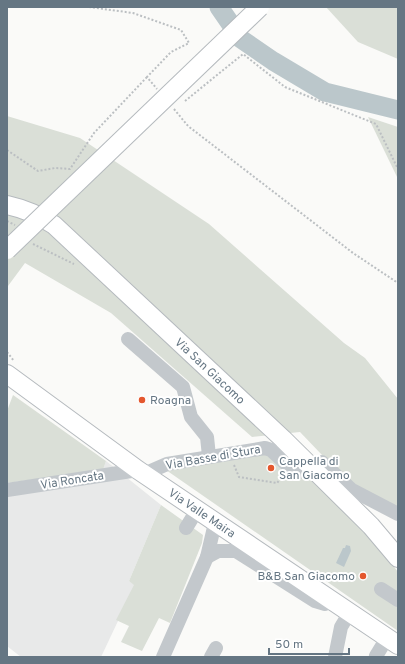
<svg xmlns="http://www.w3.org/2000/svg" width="405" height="664" viewBox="0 0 405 664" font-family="Overpass,sans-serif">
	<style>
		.built { fill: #e8e9e9 }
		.green { fill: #dadfd7 }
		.water { fill: #bbc7cb }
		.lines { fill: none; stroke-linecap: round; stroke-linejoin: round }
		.river { stroke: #bbc7cb; stroke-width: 19 }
		.major-casing { stroke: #b5babe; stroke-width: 20 }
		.path { stroke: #bbbfc2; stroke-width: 2; stroke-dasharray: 2 2; stroke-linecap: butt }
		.minor { stroke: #c3c8cc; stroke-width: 14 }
		.major { stroke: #fff; stroke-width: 18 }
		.rail { stroke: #a2aab0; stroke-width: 3; stroke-dasharray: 6 3; stroke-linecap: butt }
		.major-bridge-casing { stroke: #b5babe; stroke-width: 20; stroke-linecap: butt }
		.major-bridge { stroke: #fff; stroke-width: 18 }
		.poi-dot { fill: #e4572e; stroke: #fff; stroke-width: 1.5 }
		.labels { text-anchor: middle; stroke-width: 4; stroke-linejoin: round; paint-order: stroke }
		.street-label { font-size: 12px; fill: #657683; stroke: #fff }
		.poi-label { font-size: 12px; fill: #657683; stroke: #fff; text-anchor: start }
	</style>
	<rect width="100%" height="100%" fill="#fafaf8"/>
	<!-- built -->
	<polygon class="built" points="106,461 161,505 129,581 135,585 101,657 21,657 7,646 7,483 103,470"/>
	<!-- green -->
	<g class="green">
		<polygon points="326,7 398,7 398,59 358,42"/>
		<polygon points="7,116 80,138 209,224 344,343 365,358 398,399 398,510 339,475 323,456 300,432 252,437 111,313 25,263 8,286 7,283"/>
		<polygon points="368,117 398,127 398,179"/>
		<polygon points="13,395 106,461 103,470 7,483 7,411"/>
		<polygon points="260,452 271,455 291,476 314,478 379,547 398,572 398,631 166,470"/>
		<polygon points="161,505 203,535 202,543 170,623 159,618 142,651 121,642 129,626 116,620 134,585 129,581"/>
	</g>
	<!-- water -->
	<polygon class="water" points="346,545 350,546 351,551 344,567 336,563 343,548 345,548"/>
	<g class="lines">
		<!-- river -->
		<polyline class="river" points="219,7 241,39 273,61 325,92 398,110"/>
		<defs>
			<g id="major">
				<path d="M7,205c18,4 32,10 47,20l229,214 88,87 27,32"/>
				<polyline points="7,374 138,470 398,645"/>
			</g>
		</defs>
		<!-- major casing -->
		<use href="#major" class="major-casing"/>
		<!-- path -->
		<g class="path">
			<polyline points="89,7 133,13 181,30 189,43 171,52 147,77 157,89"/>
			<polyline points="185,101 243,54 285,87 376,124 398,169"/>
			<polyline points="174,109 188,126 353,253 398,283"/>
			<polyline points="7,150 38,171 55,168 70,169 94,133 147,77"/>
			<polyline points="7,221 15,225"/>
			<polyline points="33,244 74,264"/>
			<polyline points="7,352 14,361"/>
			<polyline points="234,465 239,477 277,483 281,478"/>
		</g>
		<!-- minor -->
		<g class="minor">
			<polyline points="128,339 183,387 191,417 207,437 209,456"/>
			<path d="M144,474l23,-10 98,-16 6,2 25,23c10,-2 17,-11 26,-11l30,28 46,24"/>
			<polyline points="7,490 138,470"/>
			<polyline points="186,528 197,510"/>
			<polyline points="207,557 218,551 236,551 315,601 325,604 332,600"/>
			<polyline points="381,589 398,600"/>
			<polyline points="163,657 207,557 215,523"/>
			<polyline points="211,657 216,648"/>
			<polyline points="335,657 341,627 350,612"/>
			<polyline points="377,657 376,656 387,638"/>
		</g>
		<!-- major -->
		<use href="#major" class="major"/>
		<!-- rail -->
		<g class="rail">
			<polyline points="7,244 254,7"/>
			<polyline points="7,254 264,7"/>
		</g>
		<defs>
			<polyline id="major-bridge" points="7,250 260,7"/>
		</defs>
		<!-- major-bridge casing -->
		<use href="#major-bridge" class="major-bridge-casing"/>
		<!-- major-bridge -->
		<use href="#major-bridge" class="major-bridge"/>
	</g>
	<!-- markers -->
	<g class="poi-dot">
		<circle cx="142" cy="400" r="4"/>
		<circle cx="271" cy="468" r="4"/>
		<circle cx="363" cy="576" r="4"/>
	</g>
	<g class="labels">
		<!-- street labels -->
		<g class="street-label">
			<text transform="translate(210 371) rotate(43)" y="4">Via San Giacomo</text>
			<text transform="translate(213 457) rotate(-10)" y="4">Via Basse di Stura</text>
			<text transform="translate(72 480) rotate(-9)" y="4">Via Roncata</text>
			<text transform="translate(202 513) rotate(34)" y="4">Via Valle Maira</text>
		</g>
		<!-- poi labels -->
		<g class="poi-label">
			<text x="150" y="404">Roagna</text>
			<text x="279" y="465">Cappella di<tspan x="279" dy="14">San Giacomo</tspan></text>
			<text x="355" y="580" text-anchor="end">B&amp;B San Giacomo</text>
		</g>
	</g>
	<!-- border -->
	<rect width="405" height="664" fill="none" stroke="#657683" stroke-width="16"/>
	<!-- scale -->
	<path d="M269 648v6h80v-6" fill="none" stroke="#657683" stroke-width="2"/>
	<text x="275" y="648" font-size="12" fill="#657683" stroke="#ffffff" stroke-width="3" paint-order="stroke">50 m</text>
</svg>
